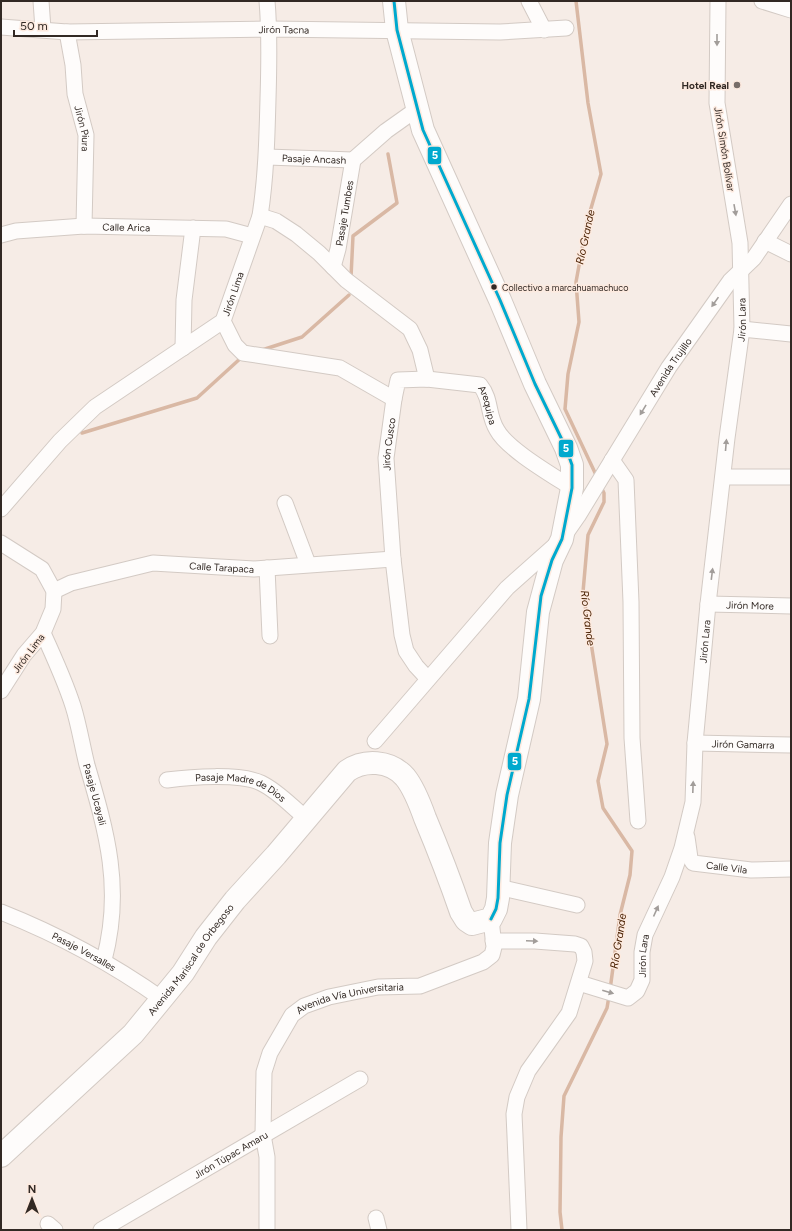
<svg xmlns="http://www.w3.org/2000/svg" width="792" height="1231" viewBox="0 0 792 1231" font-family="Figtree,sans-serif">
	<style>
		.lines { fill: none; stroke-linecap: round; stroke-linejoin: round }
		.stream { stroke: #d9b8a4; stroke-width: 3.5 }
		.minor-casing { stroke: #d3cac4; stroke-width: 17 }
		.highway-casing { stroke: #d3cac4; stroke-width: 24 }
		.minor { stroke: #fefcfb; stroke-width: 15 }
		.highway { stroke: #fefcfb; stroke-width: 22 }
		.bus-1-casing { stroke: #fdeadf; stroke-width: 6 }
		.bus-1 { stroke: #00a9ce; stroke-width: 3 }
		.oneway { fill: #a29d9a }
		.poi-dot { fill: #776d68; stroke: #fdeadf; stroke-width: 1.5 }
		.bus-dot { fill: #322924; stroke: #fdeadf; stroke-width: 1.5 }
		.labels { text-anchor: middle; stroke-width: 3; stroke-linejoin: round; paint-order: stroke }
		.bus-label { font-size: 9px; fill: #322924; stroke: #fdeadf; text-anchor: start }
		.street-label { font-size: 10px; fill: #322924; stroke: #fdeadf }
		.poi-label { font-size: 10px; font-weight: bold; fill: #322924; stroke: #fdeadf; text-anchor: end }
		.water-label { font-size: 11px; font-style: italic; fill: #492002; stroke: #fdeadf }
		.line-badge { stroke: #fdeadf; stroke-width: 1.5 }
		.badge-label { font-size: 11px; text-anchor: middle; font-weight: bold; fill: #fff }
	</style>
	<rect width="100%" height="100%" fill="#f6ece6"/>
	<g class="lines">
		<!-- stream -->
		<g class="stream">
			<polyline points="576,1 588,103 601,174 587,222 576,282 579,322 568,374 565,409 597,477"/>
			<polyline points="351,277 353,236 397,203 388,154"/>
			<polyline points="262,350 302,337 349,295"/>
			<polyline points="82,433 197,398 242,357"/>
			<polyline points="601,487 604,493 604,502 588,535 583,592 607,744 598,781 603,808 632,851 630,875 620,915 610,990"/>
			<polyline points="562,1230 560,1212 561,1137 564,1096 607,1008 609,996"/>
		</g>
		<defs>
			<g id="minor">
				<polyline points="41,1 43,29"/>
				<polyline points="529,1 544,30"/>
				<polyline points="762,1 791,10"/>
				<path id="s1" d="M1,27l66,5 203,-3 230,3 66,-4"/>
				<path id="s2" d="M67,32l6,33 2,29 11,41 -2,91"/>
				<path id="s3" d="M267,157l86,3 33,-29 31,-22"/>
				<polyline points="260,216 276,221 296,234 319,253 346,280 410,329 420,350 427,379"/>
				<path id="s4" d="M1,235l15,-4 68,-5 142,3 26,7"/>
				<polyline points="765,241 791,254"/>
				<path id="s5" d="M333,267l5,-18 15,-89"/>
				<polyline points="223,321 235,345 243,353 340,368 394,399"/>
				<polyline points="742,329 791,334"/>
				<polyline points="183,348 184,300 193,228"/>
				<polyline points="612,460 626,480 631,602 632,738 638,821"/>
				<polyline points="723,477 791,477"/>
				<polyline points="285,503 308,564"/>
				<path id="s6" d="M1,509l59,-68 35,-34 128,-86 37,-105c6,-39 7,-78 8,-117 1,-33 2,-65 -1,-98"/>
				<polyline points="1,543 42,569 54,591 53,609 43,633 24,655 1,691"/>
				<polyline points="267,568 270,636"/>
				<path id="s7" d="M54,591l17,-8 82,-20 101,6 139,-10"/>
				<path id="s8" d="M708,604l83,2"/>
				<path id="s9" d="M43,633c11,24 22,48 30,73 6,19 9,39 14,59 20,68 36,124 17,195"/>
				<path id="s10" d="M428,679l-12,-13 -10,-15 -4,-16 -9,-76 -7,-101 8,-59 4,-19 29,-1 53,6c12,15 7,29 17,45 10,19 55,45 75,58"/>
				<path id="s11" d="M375,741l132,-153 55,-49 16,-23 91,-149 61,-86 24,-23 37,-54"/>
				<path id="s12" d="M695,743l96,2"/>
				<path id="s13" d="M167,780c23,-3 73,-7 94,3 17,8 31,24 46,36"/>
				<path id="s14" d="M687,837l3,21 3,5 58,7 40,-1"/>
				<polyline points="498,887 577,905"/>
				<path id="s15" d="M1,912c58,23 110,51 161,87"/>
				<polyline points="493,941 535,941 575,944 581,946 584,952 585,961 569,1013 528,1071 517,1097 514,1114 515,1136 519,1230"/>
				<path id="s16" d="M579,983l49,15 9,-7 5,-11v-28l3,-17 27,-58 10,-29 11,-46 2,-59 13,-139 19,-166 15,-109 -2,-86 -23,-140 1,-102"/>
				<polyline points="376,1218 379,1230"/>
				<polyline points="48,1224 55,1230"/>
				<path id="s17" d="M101,1230l259,-151"/>
				<path id="s18" d="M267,1230v-73l-4,-22 1,-63 6,-19 22,-38 12,-9 25,-9 49,-10 42,-1 63,-24 9,-7 2,-8 -3,-28"/>
			</g>
			<g id="highway">
				<path id="s19" d="M1,1156l132,-122 50,-61 23,-36 29,-37 41,-45 71,-84c17,-12 43,-11 58,6 9,11 15,27 20,41 13,31 25,62 36,94l5,8 6,4 19,-5 5,-10 2,-11 2,-55 7,-48 22,-96 9,-87 14,-52 10,-21 10,-51v-23l-6,-17 -31,-64 -35,-84 -77,-170 -26,-100 -3,-29"/>
			</g>
		</defs>
		<!-- minor casing -->
		<use href="#minor" class="minor-casing"/>
		<!-- highway casing -->
		<use href="#highway" class="highway-casing"/>
		<!-- minor -->
		<use href="#minor" class="minor"/>
		<!-- highway -->
		<use href="#highway" class="highway"/>
		<defs>
			<polyline id="bus-1" points="394,1 397,30 423,130 500,300 535,384 566,448 572,465 572,488 562,539 552,560 541,596 529,699 507,795 500,843 498,898 496,909 491,919"/>
		</defs>
		<!-- bus-1 casing -->
		<use href="#bus-1" class="bus-1-casing"/>
		<!-- bus-1 -->
		<use href="#bus-1" class="bus-1"/>
	</g>
	<!-- one-way arrows -->
	<defs><path id="oneway-solid" d="M-6-.8H1V-3.2L6.5 0L1 3.2V.8H-6Z"/></defs>
	<g class="oneway">
		<use href="#oneway-solid" transform="translate(717 40) rotate(90)"/>
		<use href="#oneway-solid" transform="translate(735 210) rotate(80)"/>
		<use href="#oneway-solid" transform="translate(715 302) rotate(125)"/>
		<use href="#oneway-solid" transform="translate(643 410) rotate(121)"/>
		<use href="#oneway-solid" transform="translate(726 445) rotate(-85)"/>
		<use href="#oneway-solid" transform="translate(712 574) rotate(-83)"/>
		<use href="#oneway-solid" transform="translate(693 787) rotate(-88)"/>
		<use href="#oneway-solid" transform="translate(656 911) rotate(-66)"/>
		<use href="#oneway-solid" transform="translate(532 941) rotate(2)"/>
		<use href="#oneway-solid" transform="translate(608 992) rotate(16)"/>
	</g>
	<!-- markers -->
	<circle class="poi-dot" cx="737" cy="85" r="4"/>
	<circle class="bus-dot" cx="494" cy="287" r="3.5"/>
	<g class="labels">
		<!-- bus labels -->
		<g class="bus-label">
			<text x="502" y="291">Collectivo a marcahuamachuco</text>
		</g>
		<!-- street labels -->
		<g class="street-label">
			<text dy="4" stroke="none"><textPath href="#s1" startOffset="283">Jirón Tacna</textPath></text>
			<text dy="4" stroke="none"><textPath href="#s2" startOffset="98">Jirón Piura</textPath></text>
			<text transform="translate(725 149) rotate(81)" y="4">Jirón Simón Bolívar</text>
			<text dy="4" stroke="none"><textPath href="#s3" startOffset="47">Pasaje Ancash</textPath></text>
			<text dy="4" stroke="none"><textPath href="#s5" startOffset="55">Pasaje Tumbes</textPath></text>
			<text dy="4" stroke="none"><textPath href="#s4" startOffset="126">Calle Arica</textPath></text>
			<text dy="4" stroke="none"><textPath href="#s6" startOffset="322">Jirón Lima</textPath></text>
			<text dy="4" stroke="none"><textPath href="#s16" startOffset="747">Jirón Lara</textPath></text>
			<text dy="4" stroke="none"><textPath href="#s11" startOffset="479">Avenida Trujillo</textPath></text>
			<text dy="4" stroke="none"><textPath href="#s10" startOffset="413">Arequipa</textPath></text>
			<text dy="4" stroke="none"><textPath href="#s10" startOffset="244">Jirón Cusco</textPath></text>
			<text dy="4" stroke="none"><textPath href="#s7" startOffset="172">Calle Tarapaca</textPath></text>
			<text dy="4" stroke="none"><textPath href="#s8" startOffset="42">Jirón More</textPath></text>
			<text dy="4" stroke="none"><textPath href="#s16" startOffset="423">Jirón Lara</textPath></text>
			<text transform="translate(28 653) rotate(-53)" y="4">Jirón Lima</text>
			<text dy="4" stroke="none"><textPath href="#s12" startOffset="48">Jirón Gamarra</textPath></text>
			<text dy="4" stroke="none"><textPath href="#s13" startOffset="76">Pasaje Madre de Dios</textPath></text>
			<text dy="4" stroke="none"><textPath href="#s9" startOffset="170">Pasaje Ucayali</textPath></text>
			<text dy="4" stroke="none"><textPath href="#s14" startOffset="61">Calle Vila</textPath></text>
			<text dy="4" stroke="none"><textPath href="#s15" startOffset="92">Pasaje Versalles</textPath></text>
			<text dy="4" stroke="none"><textPath href="#s16" startOffset="99">Jirón Lara</textPath></text>
			<text dy="4" stroke="none"><textPath href="#s19" startOffset="274">Avenida Mariscal de Orbegoso</textPath></text>
			<text dy="4" stroke="none"><textPath href="#s18" startOffset="284">Avenida Vía Universitaria</textPath></text>
			<text dy="4" stroke="none"><textPath href="#s17" startOffset="150">Jirón Túpac Amaru</textPath></text>
		</g>
		<!-- poi labels -->
		<g class="poi-label">
			<text x="729" y="89">Hotel Real</text>
		</g>
		<!-- water labels -->
		<g class="water-label">
			<text transform="translate(585 237) rotate(-78)" y="4">Río Grande</text>
			<text transform="translate(588 618) rotate(83)" y="4">Río Grande</text>
			<text transform="translate(618 941) rotate(-81)" y="4">Río Grande</text>
		</g>
	</g>
	<g class="line-badge">
		<rect x="427" y="146" width="15" height="19" rx="4" fill="#00a9ce"/>
		<rect x="558" y="439" width="16" height="19" rx="4" fill="#00a9ce"/>
		<rect x="507" y="752" width="15" height="19" rx="4" fill="#00a9ce"/>
	</g>
	<g class="badge-label">
		<text x="435" y="159">5</text>
		<text x="566" y="452">5</text>
		<text x="515" y="765">5</text>
	</g>
	<!-- border -->
	<rect width="792" height="1231" fill="none" stroke="#322924" stroke-width="4"/>
	<!-- north arrow -->
	<g transform="translate(32 1199)" stroke="#fdeadf" stroke-width="3" paint-order="stroke">
	<path d="M0-3L7 15L0 10L-7 15Z" fill="#322924"/>
	<text y="-6" font-size="11" font-weight="bold" text-anchor="middle" fill="#322924">N</text>
	</g>
	<!-- scale -->
	<path d="M14 30v6h83v-6" fill="none" stroke="#322924" stroke-width="2"/>
	<text x="20" y="30" font-size="12" fill="#322924" stroke="#fdeadf" stroke-width="3" paint-order="stroke">50 m</text>
</svg>
